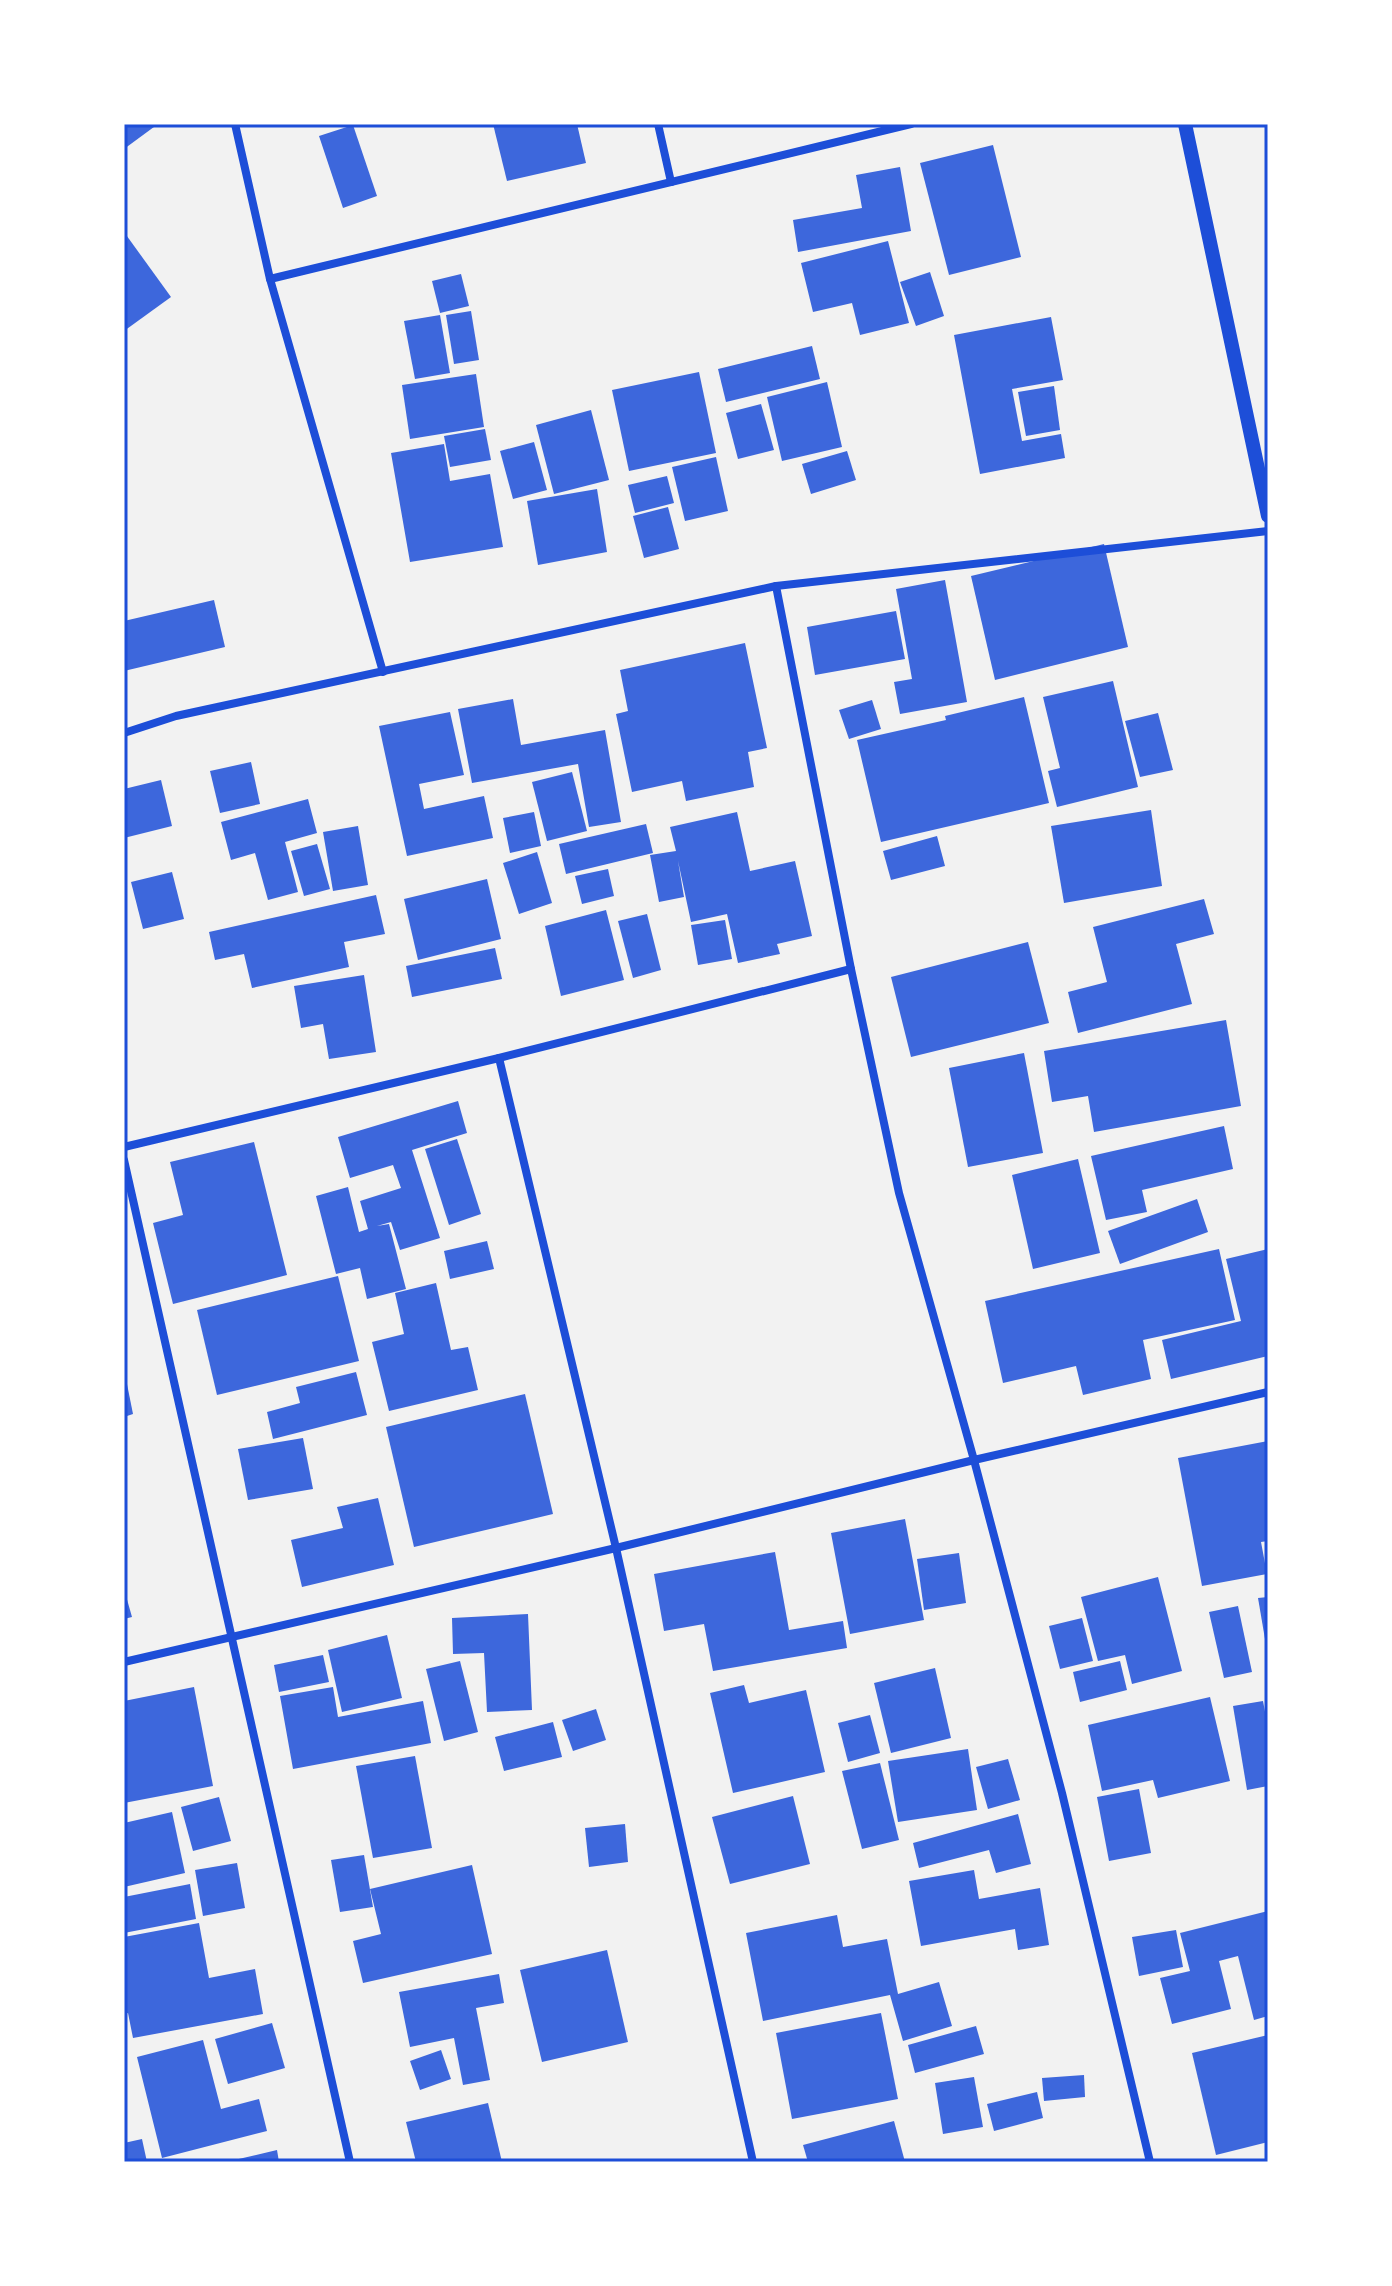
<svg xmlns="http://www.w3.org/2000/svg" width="1392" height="2286" viewBox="0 0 1392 2286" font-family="'Nunito Sans',sans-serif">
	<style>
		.building { fill: #3d67dc }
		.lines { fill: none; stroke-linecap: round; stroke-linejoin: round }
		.minor { stroke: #1d4ed8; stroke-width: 8 }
		.tertiary { stroke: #1d4ed8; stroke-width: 14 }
		.neatline { fill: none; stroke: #1d4ed8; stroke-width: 3 }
	</style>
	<rect width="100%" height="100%" fill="#f2f2f2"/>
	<!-- building -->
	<g class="building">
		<polygon points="124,124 158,124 124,149"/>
		<polygon points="493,124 577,124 586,163 507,181"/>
		<polygon points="353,125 377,196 343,208 319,136"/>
		<polygon points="993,145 1021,257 949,275 920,163"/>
		<polygon points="900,167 911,231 798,252 793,220 862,208 856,175"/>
		<polygon points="124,232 171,297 124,331"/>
		<polygon points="888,241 909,323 860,335 852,303 813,312 801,263"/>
		<polygon points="930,272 944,316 916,326 900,282"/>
		<polygon points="461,274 469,306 440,313 432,281"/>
		<polygon points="471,311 479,360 454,364 446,315"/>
		<polygon points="440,315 450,373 415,379 404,321"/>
		<polygon points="1051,317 1063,380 1012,389 1022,441 1061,434 1065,458 980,474 954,335"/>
		<polygon points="812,346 820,379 726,402 718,369"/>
		<polygon points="699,372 716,453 629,471 612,390"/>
		<polygon points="476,374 484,427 410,439 402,385"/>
		<polygon points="827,382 842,447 782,461 767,397"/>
		<polygon points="1054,386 1060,430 1026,436 1018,392"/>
		<polygon points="761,404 774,450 738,459 726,413"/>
		<polygon points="591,410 609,480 554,494 536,425"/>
		<polygon points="485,429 491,460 450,467 444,436"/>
		<polygon points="534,442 547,490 513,499 500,451"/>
		<polygon points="444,444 450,481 490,474 503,547 410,562 391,453"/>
		<polygon points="847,451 856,480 811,494 802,464"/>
		<polygon points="716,457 728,511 685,521 672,467"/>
		<polygon points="667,476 674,503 635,513 628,485"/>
		<polygon points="597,489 607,552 538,565 527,501"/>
		<polygon points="668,507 679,549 644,558 633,516"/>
		<polygon points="1104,544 1128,647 995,680 971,576"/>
		<polygon points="945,580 967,702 900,714 894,682 912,679 896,589"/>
		<polygon points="214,600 225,647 124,671 124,621"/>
		<polygon points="896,611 905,659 815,675 807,627"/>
		<polygon points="745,643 767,748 748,752 754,787 686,801 682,781 632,792 616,714 628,711 620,670"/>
		<polygon points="1113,681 1138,787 1057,807 1048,771 1060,768 1043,697"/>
		<polygon points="1024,697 1049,803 881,842 857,740 946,720 945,716"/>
		<polygon points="513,699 521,745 605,730 621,822 589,827 578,764 472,783 458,709"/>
		<polygon points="872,700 881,729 849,739 839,710"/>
		<polygon points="450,712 464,775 419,784 424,809 484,796 493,838 407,856 379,726"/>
		<polygon points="1158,713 1173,770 1140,777 1125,721"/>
		<polygon points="251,762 260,804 220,813 210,771"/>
		<polygon points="572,772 587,831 547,841 532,782"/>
		<polygon points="161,780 172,826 124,838 124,789"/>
		<polygon points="308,799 317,833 285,842 298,892 268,900 255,853 231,860 221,822"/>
		<polygon points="1151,810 1162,886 1064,903 1051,826"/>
		<polygon points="534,812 541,846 510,853 503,818"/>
		<polygon points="737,812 750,871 795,861 812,936 777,944 780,954 738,963 727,914 691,922 678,861 684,897 659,902 650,855 676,851 670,827"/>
		<polygon points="646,824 653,853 566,874 559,844"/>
		<polygon points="358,826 368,885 333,891 323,832"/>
		<polygon points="937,836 945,866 891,880 883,851"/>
		<polygon points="317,844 330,889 304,896 291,851"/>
		<polygon points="537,852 552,903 519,914 503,863"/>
		<polygon points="608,869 614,896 582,904 575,876"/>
		<polygon points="172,872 184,919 143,929 131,882"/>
		<polygon points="487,879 501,939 418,960 404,899"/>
		<polygon points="376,895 385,934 344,942 349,967 252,988 244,954 215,960 209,932"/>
		<polygon points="1204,899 1214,934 1176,944 1192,1004 1078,1033 1068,992 1107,982 1093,927"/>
		<polygon points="606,910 624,980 561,996 545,926"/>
		<polygon points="647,914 661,970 633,978 618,921"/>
		<polygon points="725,920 732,959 698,965 691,925"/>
		<polygon points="1028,942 1049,1023 911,1057 891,977"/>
		<polygon points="495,948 502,979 412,997 406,966"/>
		<polygon points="364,975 376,1052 329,1059 323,1024 301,1028 294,986"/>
		<polygon points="1226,1020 1241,1106 1094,1132 1088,1096 1052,1102 1044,1051"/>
		<polygon points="1024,1053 1043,1153 968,1167 949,1068"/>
		<polygon points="458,1101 467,1133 412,1150 440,1238 400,1250 391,1222 377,1226 389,1224 406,1289 367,1299 360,1268 336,1274 316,1196 348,1187 359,1232 368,1229 360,1201 401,1188 393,1165 350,1178 338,1137"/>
		<polygon points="1224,1126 1233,1169 1142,1190 1147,1212 1106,1220 1091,1156"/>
		<polygon points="457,1139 481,1214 449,1225 425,1149"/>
		<polygon points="254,1142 287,1275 173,1304 153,1223 183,1215 170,1162"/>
		<polygon points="1078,1159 1100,1253 1033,1269 1012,1175"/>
		<polygon points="1197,1199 1208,1232 1120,1264 1108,1231"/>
		<polygon points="487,1241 494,1269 450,1279 444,1251"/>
		<polygon points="1219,1249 1235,1320 1143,1340 1151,1379 1083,1395 1076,1366 1003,1383 985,1301"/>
		<polygon points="1268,1249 1268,1356 1171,1379 1162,1340 1241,1321 1226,1259"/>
		<polygon points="338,1276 359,1361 217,1395 197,1310"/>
		<polygon points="436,1283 451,1350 468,1347 478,1390 389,1411 372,1342 404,1334 395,1293"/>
		<polygon points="356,1372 367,1415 273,1439 267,1412 300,1403 296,1387"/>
		<polygon points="124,1384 127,1384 133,1414 124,1417"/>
		<polygon points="525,1394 553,1514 414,1547 386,1427"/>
		<polygon points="303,1438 313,1489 248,1500 238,1449"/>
		<polygon points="1268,1441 1268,1541 1261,1542 1267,1574 1202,1586 1178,1458"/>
		<polygon points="378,1498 394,1565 302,1587 291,1540 343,1528 337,1507"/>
		<polygon points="905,1519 924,1620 850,1634 831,1533"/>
		<polygon points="775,1552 789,1630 843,1621 847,1648 713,1671 704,1624 664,1631 654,1574"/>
		<polygon points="959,1553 966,1603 924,1610 917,1559"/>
		<polygon points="1158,1577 1182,1671 1132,1684 1125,1655 1098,1661 1081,1597"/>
		<polygon points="124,1589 132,1617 124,1619"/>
		<polygon points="1268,1597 1268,1645 1266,1645 1258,1598"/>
		<polygon points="1238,1606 1252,1672 1224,1678 1209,1612"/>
		<polygon points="528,1614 532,1710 487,1712 484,1653 453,1654 452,1618"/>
		<polygon points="1082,1618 1093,1661 1060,1669 1049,1626"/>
		<polygon points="387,1635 402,1698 342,1712 328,1650"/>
		<polygon points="323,1655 329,1682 279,1692 274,1665"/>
		<polygon points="460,1661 478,1732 444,1741 426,1669"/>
		<polygon points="1120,1661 1127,1690 1080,1702 1073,1672"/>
		<polygon points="935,1668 951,1738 891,1753 874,1683"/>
		<polygon points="744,1685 749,1703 806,1690 825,1772 733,1793 710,1693"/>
		<polygon points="194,1687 213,1786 124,1803 124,1701"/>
		<polygon points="333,1687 338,1717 423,1701 431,1743 293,1769 280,1696"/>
		<polygon points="1210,1697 1230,1781 1158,1798 1153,1780 1102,1791 1088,1725"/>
		<polygon points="1263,1701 1268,1728 1268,1786 1247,1790 1233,1706"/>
		<polygon points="596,1709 606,1740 573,1751 562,1720"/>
		<polygon points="870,1715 880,1753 848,1762 838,1723"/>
		<polygon points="553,1722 562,1757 504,1771 495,1737"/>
		<polygon points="968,1749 977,1810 898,1822 888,1761"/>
		<polygon points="415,1756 432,1848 373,1858 356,1766"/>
		<polygon points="1008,1759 1020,1800 988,1809 976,1767"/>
		<polygon points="880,1763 899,1840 862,1849 842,1771"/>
		<polygon points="1139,1789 1151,1853 1109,1861 1097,1797"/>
		<polygon points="793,1796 810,1864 730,1884 712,1817"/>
		<polygon points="219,1797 231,1841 193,1851 181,1807"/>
		<polygon points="172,1812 185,1873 124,1887 124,1823"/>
		<polygon points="1018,1814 1031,1864 996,1873 989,1850 919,1868 913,1843"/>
		<polygon points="625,1824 628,1862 589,1867 585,1828"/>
		<polygon points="364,1855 373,1907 340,1912 331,1860"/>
		<polygon points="237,1863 245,1908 203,1916 195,1870"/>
		<polygon points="472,1865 492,1954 363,1983 353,1941 381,1934 370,1889"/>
		<polygon points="974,1870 979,1899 1040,1888 1049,1945 1018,1950 1015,1929 921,1946 909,1881"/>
		<polygon points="190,1884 196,1919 124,1933 124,1897"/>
		<polygon points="1268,1911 1268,2016 1254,2020 1238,1956 1219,1961 1231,2009 1172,2024 1160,1978 1190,1971 1180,1933"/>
		<polygon points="837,1915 843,1947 887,1939 898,1994 939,1982 952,2026 903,2041 890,1995 763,2021 746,1933"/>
		<polygon points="199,1923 209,1978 255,1969 263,2014 133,2038 128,2013 124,2014 124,1937"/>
		<polygon points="1176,1930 1183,1967 1139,1976 1132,1937"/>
		<polygon points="607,1950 628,2042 542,2062 520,1970"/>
		<polygon points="499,1974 504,2003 476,2008 490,2080 463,2085 454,2038 410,2047 399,1992"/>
		<polygon points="881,2013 898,2099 792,2119 776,2033"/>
		<polygon points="272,2023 285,2068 228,2084 215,2039"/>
		<polygon points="976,2026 984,2054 915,2073 908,2045"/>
		<polygon points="1268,2035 1268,2142 1216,2155 1192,2053"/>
		<polygon points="203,2040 221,2109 259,2099 267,2131 162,2158 137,2057"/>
		<polygon points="441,2050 451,2079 420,2090 410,2061"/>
		<polygon points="1084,2075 1085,2097 1044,2101 1042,2078"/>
		<polygon points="974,2077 983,2127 943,2134 935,2083"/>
		<polygon points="1037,2092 1043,2118 994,2131 987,2104"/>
		<polygon points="488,2103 502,2162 416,2162 406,2122"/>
		<polygon points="894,2121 905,2162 808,2162 803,2145"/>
		<polygon points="142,2139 147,2162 124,2162 124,2143"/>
		<polygon points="277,2150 279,2162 230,2162 230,2161"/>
	</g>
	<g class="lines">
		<!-- minor -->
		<g class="minor">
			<polyline points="235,124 270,279 383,672"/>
			<polyline points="658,124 671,182"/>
			<polyline points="270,279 911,124"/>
			<polyline points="776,586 851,969 899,1193 974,1460 1062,1793 1150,2162"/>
			<polyline points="124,733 176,716 776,586 1268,531"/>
			<polyline points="499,1058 616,1548 753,2162"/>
			<polyline points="124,1147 499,1058 851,969"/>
			<polyline points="124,1160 350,2162"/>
			<polyline points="124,1662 616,1548 974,1460 1268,1392"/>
		</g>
		<!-- tertiary -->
		<polyline class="tertiary" points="1185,124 1268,516"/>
	</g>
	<!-- border -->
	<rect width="1392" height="2286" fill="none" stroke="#ffffff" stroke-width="252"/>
	<rect x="126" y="126" width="1140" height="2034" class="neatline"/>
</svg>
